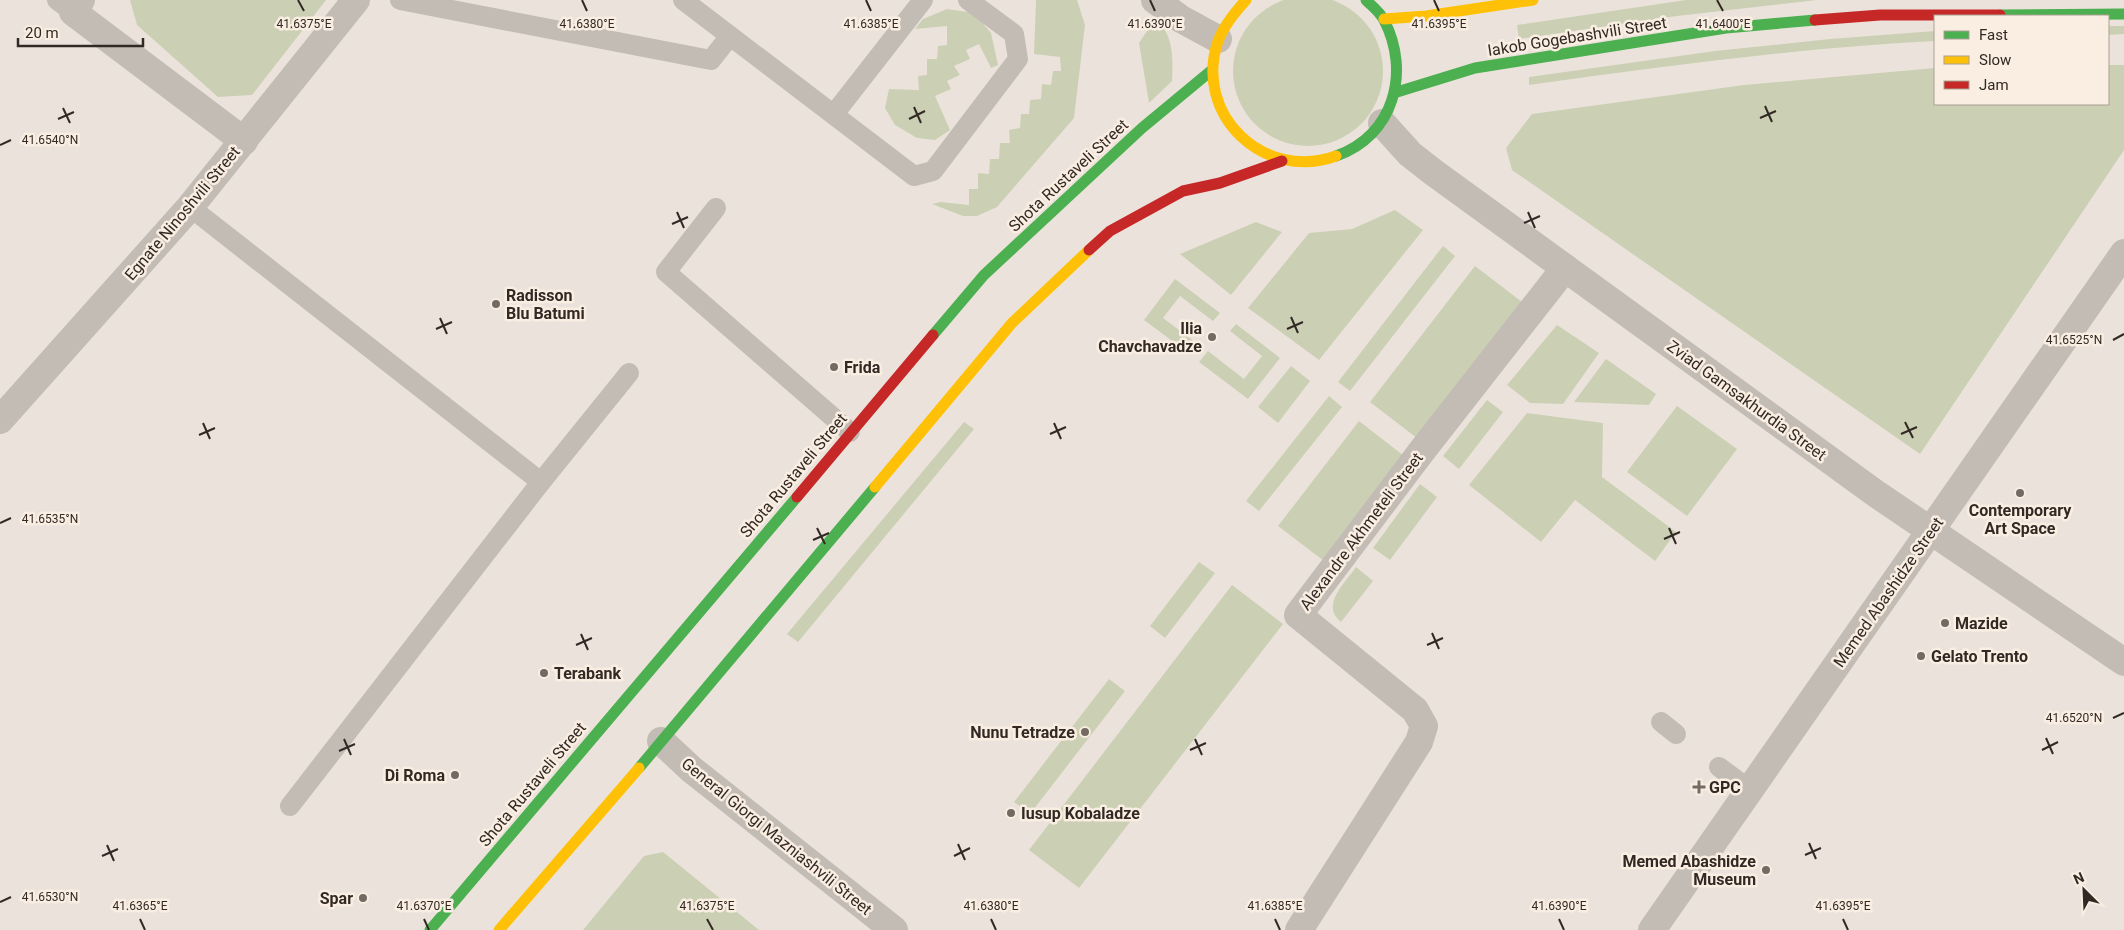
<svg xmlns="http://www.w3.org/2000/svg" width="2124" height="930" viewBox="0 0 2124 930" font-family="Roboto,sans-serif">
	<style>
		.green { fill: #cbd0b4 }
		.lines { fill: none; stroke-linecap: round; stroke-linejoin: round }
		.lane { stroke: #c3bcb5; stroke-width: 20 }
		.street { stroke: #c3bcb5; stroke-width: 28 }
		.fast { stroke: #4caf50; stroke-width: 11 }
		.slow { stroke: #ffc107; stroke-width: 11 }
		.jam { stroke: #c62828; stroke-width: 11 }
		.ticks { fill: none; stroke: #332924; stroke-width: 2 }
		.poi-dot { fill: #736a64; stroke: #f9eee1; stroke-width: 2 }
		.labels { text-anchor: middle; stroke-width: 5; stroke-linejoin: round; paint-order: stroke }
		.street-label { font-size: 16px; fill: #332924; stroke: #f9eee1 }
		.poi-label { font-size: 16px; font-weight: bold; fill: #332924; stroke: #f9eee1; text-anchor: start }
		.ticks-label { font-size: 12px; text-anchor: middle; fill: #332924; stroke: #f9eee1; stroke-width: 5; stroke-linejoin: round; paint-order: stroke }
	</style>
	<rect width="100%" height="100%" fill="#ebe3db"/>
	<!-- green -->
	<g class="green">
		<circle cx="1308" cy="71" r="75"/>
		<polygon points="130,0 326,0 252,95 218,97 137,25"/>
		<polygon points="1036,0 1077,0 1085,25 1074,118 997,207 977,216 963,216 932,204 941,202 969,205 969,189 978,189 978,173 989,174 990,159 999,159 1000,143 1010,143 1009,130 1020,128 1021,114 1029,114 1030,100 1041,99 1042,84 1051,85 1053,71 1061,71 1060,57 1034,54"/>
		<polygon points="1686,0 1817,0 1677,16 1519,39 1517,25"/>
		<polygon points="947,9 974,13 991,33 998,65 991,68 979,44 966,50 970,59 954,66 960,75 947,81 951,89 935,96 950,130 935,140 917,138 895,125 885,108 889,89 919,90 918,76 927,75 927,59 937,59 938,46 947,45 947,26 915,29 923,19"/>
		<path d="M1155,19c19,15 18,40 17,62l-23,22 -10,-60z"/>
		<polygon points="2108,26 2124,26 2124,34 2108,35"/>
		<path d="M1935,31v10c-136,7 -271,25 -406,44v-8l186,-26 115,-12z"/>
		<polygon points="2108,65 2124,65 2124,150 1920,454 1512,170 1506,148 1532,114 1744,85 1935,68 1935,104 2108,104"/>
		<polygon points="1395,210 1423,230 1319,360 1248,308 1309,233 1352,229"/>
		<polygon points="1256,222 1282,232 1231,295 1180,254"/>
		<polygon points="1443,246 1455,256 1350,391 1338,382"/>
		<polygon points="1475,266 1526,305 1422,442 1370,402"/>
		<polygon points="1175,279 1220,313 1213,321 1180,296 1163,318 1199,345 1191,355 1144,320"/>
		<polygon points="1236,324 1280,358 1248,399 1199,362 1208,351 1244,379 1262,356 1230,331"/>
		<polygon points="1557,325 1599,353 1563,404 1530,403 1507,385"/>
		<polygon points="1606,359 1656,394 1649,405 1574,402"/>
		<polygon points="1291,366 1310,381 1278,423 1258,407"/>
		<polygon points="1329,396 1342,407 1259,511 1246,501"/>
		<polygon points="1487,400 1503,412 1459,469 1443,456"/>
		<polygon points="1677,406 1737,449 1687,516 1627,472"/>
		<polygon points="1527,413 1603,423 1602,477 1676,532 1655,561 1575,500 1541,542 1469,485"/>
		<polygon points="1359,421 1408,459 1328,564 1278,526"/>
		<polygon points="964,422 974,429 798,642 787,634"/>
		<polygon points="1420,484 1437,497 1390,560 1373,548"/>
		<polygon points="1199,562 1215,573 1165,638 1150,626"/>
		<path d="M1356,567l17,14 -32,41c-21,-17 4,-39 15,-55z"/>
		<polygon points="1232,585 1283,624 1079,888 1029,850"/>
		<polygon points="1109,679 1125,691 1030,814 1014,802"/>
		<polygon points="663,852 759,930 583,930 644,856"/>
	</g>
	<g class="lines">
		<!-- lane -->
		<g class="lane">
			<polyline points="57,0 73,12"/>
			<polyline points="400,0 711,60 730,36"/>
			<polyline points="683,0 914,176 933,171 1018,59 1014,34 968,0"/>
			<polyline points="834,114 923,0"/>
			<polyline points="190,207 541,482 290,806"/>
			<polyline points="716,208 666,272 850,432"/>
			<polyline points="541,482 629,373"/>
			<polyline points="1661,722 1676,734"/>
			<polyline points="1719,767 1750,790"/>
		</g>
		<!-- street -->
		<g class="street">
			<polyline points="81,0 73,12 244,141"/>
			<polyline points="1155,0 1181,19 1218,39"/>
			<polyline points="1382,123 1410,154 1433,172 1875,493 2124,662"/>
			<polyline points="0,420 190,207 356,0"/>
			<polyline points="661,741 691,769 894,930"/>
			<polyline points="1299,930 1419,742 1424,726 1415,710 1298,615 1421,452 1565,268"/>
			<polyline points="1652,930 2124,253"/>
		</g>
		<!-- fast -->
		<g class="fast">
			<polyline points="2000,15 2124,14"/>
			<polyline points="1397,92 1475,68 1726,28 1815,20"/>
			<path d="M1336,156c58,-20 75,-84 48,-136 -4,-8 -12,-14 -18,-20"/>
			<polyline points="933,335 984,275 1142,128 1212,70"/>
			<polyline points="639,768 875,487"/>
			<polyline points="430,930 797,497"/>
		</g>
		<!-- slow -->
		<g class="slow">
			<path d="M1246,0c-11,12 -22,25 -28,41 -25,74 46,141 118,115"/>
			<polyline points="1384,19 1426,16 1533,0"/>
			<polyline points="875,487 1012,323 1089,250"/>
			<polyline points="499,930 639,768"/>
		</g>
		<!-- jam -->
		<g class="jam">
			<polyline points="1815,20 1880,15 2000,15"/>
			<polyline points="1089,250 1110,231 1183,191 1220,183 1282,161"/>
			<polyline points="797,497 933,335"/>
		</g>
	</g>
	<!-- ticks -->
	<path class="ticks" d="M298,0l6,11M582,0l5,11M866,0l5,11M1150,0l5,11M1434,0l5,11M1717,0l6,11M1765,106l7,16M914,107l7,16M63,108l7,15M1760,118l16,-7M58,119l16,-7M909,119l16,-8M0,145l11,-5M677,212l7,16M1528,212l7,16M1524,223l16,-7M672,224l16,-7M1291,317l7,16M440,318l7,16M436,329l16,-7M1287,329l16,-7M2113,340l11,-6M1905,422l8,16M203,423l7,16M1054,423l7,16M1050,434l16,-7M1901,434l16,-7M199,435l16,-7M0,523l11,-5M817,528l8,16M1669,528l7,16M1664,539l16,-7M813,540l16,-7M1432,633l7,16M581,634l7,16M576,645l16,-7M1427,645l16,-7M2113,718l11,-5M2046,738l7,16M344,739l7,16M1195,739l7,16M1190,750l16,-7M2042,750l16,-8M339,751l16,-7M1809,843l7,16M958,844l7,16M107,845l7,16M1805,855l16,-7M102,856l16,-7M954,856l16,-8M0,902l11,-5M140,919l5,11M424,919l5,11M707,919l6,11M991,919l5,11M1275,919l5,11M1559,919l5,11M1843,919l5,11"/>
	<!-- markers -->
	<g class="poi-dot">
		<circle cx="496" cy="304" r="5"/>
		<circle cx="1212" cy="337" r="5"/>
		<circle cx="834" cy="367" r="5"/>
		<circle cx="2020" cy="493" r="5"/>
		<circle cx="1945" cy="623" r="5"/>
		<circle cx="1921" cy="656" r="5"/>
		<circle cx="544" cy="673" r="5"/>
		<circle cx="1085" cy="732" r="5"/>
		<circle cx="455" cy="775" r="5"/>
		<path d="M1696.5 779.5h5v5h5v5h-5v5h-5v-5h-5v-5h5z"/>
		<circle cx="1011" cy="813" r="5"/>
		<circle cx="1766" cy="870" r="5"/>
		<circle cx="363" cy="898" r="5"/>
	</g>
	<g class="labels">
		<!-- street labels -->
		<g class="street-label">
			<text transform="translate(1577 36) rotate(-9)" y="6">Iakob Gogebashvili Street</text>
			<text transform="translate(1068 175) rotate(-43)" y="6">Shota Rustaveli Street</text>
			<text transform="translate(182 213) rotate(-50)" y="6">Egnate Ninoshvili Street</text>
			<text transform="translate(1747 400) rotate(36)" y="6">Zviad Gamsakhurdia Street</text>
			<text transform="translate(793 475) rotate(-50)" y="6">Shota Rustaveli Street</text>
			<text transform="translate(1361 531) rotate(-53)" y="6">Alexandre Akhmeteli Street</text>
			<text transform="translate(1888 592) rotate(-55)" y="6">Memed Abashidze Street</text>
			<text transform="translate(532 784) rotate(-50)" y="6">Shota Rustaveli Street</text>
			<text transform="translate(777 836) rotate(39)" y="6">General Giorgi Mazniashvili Street</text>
		</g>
		<!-- poi labels -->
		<g class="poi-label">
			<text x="506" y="301">Radisson<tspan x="506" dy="18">Blu Batumi</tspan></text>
			<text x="1202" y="334" text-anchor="end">Ilia<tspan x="1202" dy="18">Chavchavadze</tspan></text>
			<text x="844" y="373">Frida</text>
			<text x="2020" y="516" text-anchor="middle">Contemporary<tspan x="2020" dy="18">Art Space</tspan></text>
			<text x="1955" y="629">Mazide</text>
			<text x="1931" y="662">Gelato Trento</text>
			<text x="554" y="679">Terabank</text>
			<text x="1075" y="738" text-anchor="end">Nunu Tetradze</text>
			<text x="445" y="781" text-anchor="end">Di Roma</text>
			<text x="1709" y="793">GPC</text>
			<text x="1021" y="819">Iusup Kobaladze</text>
			<text x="1756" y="867" text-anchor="end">Memed Abashidze<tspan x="1756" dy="18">Museum</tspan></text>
			<text x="353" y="904" text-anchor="end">Spar</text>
		</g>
	</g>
	<g class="ticks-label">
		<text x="304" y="28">41.6375°E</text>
		<text x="587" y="28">41.6380°E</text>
		<text x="871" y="28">41.6385°E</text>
		<text x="1155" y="28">41.6390°E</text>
		<text x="1439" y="28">41.6395°E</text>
		<text x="1723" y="28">41.6400°E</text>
		<text x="50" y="144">41.6540°N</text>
		<text x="2074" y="344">41.6525°N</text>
		<text x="50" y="523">41.6535°N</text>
		<text x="2074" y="722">41.6520°N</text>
		<text x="50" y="901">41.6530°N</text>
		<text x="140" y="910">41.6365°E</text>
		<text x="424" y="910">41.6370°E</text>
		<text x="707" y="910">41.6375°E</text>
		<text x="991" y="910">41.6380°E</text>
		<text x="1275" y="910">41.6385°E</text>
		<text x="1559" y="910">41.6390°E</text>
		<text x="1843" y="910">41.6395°E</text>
	</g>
	<!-- legend -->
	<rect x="1934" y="15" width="175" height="90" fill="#f9eee1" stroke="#aa9f95"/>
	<rect x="1944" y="31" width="25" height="8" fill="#4caf50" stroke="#aa9f95"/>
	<text x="1979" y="40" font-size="15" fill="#332924">Fast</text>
	<rect x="1944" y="56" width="25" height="8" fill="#ffc107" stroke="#aa9f95"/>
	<text x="1979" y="65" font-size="15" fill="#332924">Slow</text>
	<rect x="1944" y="81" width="25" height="8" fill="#c62828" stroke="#aa9f95"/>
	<text x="1979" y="90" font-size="15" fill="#332924">Jam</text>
	<!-- north arrow -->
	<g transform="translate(2084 890) rotate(336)" stroke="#f9eee1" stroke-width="4" paint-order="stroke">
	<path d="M0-4L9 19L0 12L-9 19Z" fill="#332924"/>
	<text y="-8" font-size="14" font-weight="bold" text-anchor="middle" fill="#332924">N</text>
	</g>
	<!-- scale -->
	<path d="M18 38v8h125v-8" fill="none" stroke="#332924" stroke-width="2.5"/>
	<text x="25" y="38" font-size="15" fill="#332924" stroke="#f9eee1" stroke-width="4" paint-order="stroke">20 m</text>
</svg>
